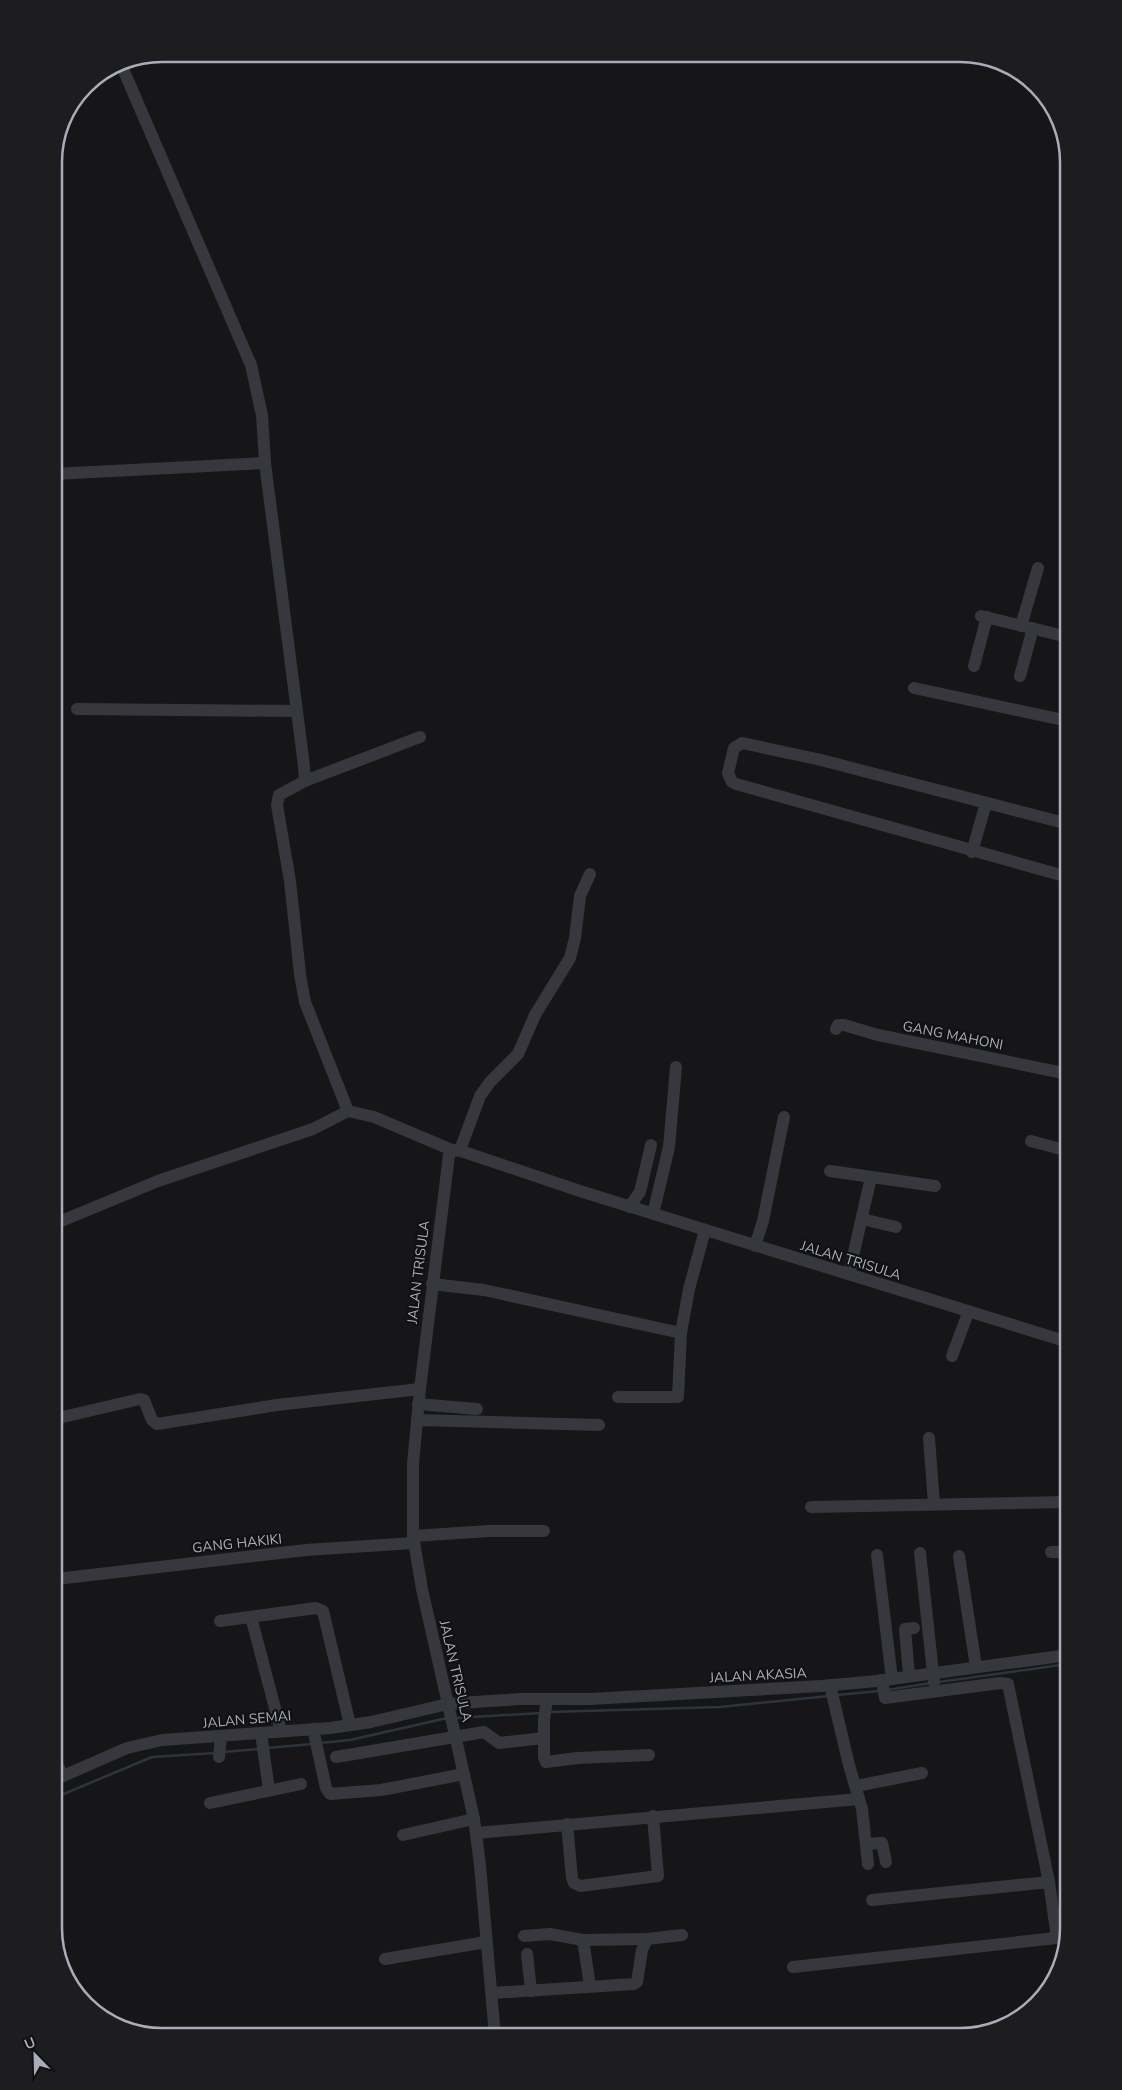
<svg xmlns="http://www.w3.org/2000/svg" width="1122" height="2090" viewBox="0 0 1122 2090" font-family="'Nunito Sans',sans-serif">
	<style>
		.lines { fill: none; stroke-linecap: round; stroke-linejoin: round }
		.stream { stroke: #2c353c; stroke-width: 2.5 }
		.minor { stroke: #37383d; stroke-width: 12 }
		.labels { text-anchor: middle; stroke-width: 4.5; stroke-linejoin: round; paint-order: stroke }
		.street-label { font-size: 14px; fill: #a8adb8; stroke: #111113 }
		.rim { fill: none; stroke: #a8adb8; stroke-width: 2.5 }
	</style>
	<rect width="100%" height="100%" fill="#161618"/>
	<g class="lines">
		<!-- stream -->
		<g class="stream">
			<polyline points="939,1682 1068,1664"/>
			<polyline points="887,1690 931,1683"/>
			<polyline points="837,1695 879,1691"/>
			<polyline points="550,1712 720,1707 829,1696"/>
			<polyline points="455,1718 542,1713"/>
			<polyline points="320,1743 350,1740 447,1718"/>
			<polyline points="268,1748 312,1744"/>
			<polyline points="223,1752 260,1749"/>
			<polyline points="54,1798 152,1757 215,1753"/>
		</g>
		<!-- minor -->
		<g class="minor">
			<polyline points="120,62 251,365 262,415 265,463 304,766 305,781 279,795 277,805 290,881 300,974 305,1002 348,1111"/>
			<polyline points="54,474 265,463"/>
			<polyline points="981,616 1068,637"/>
			<polyline points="1021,626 1038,568"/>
			<polyline points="974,666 987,617"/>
			<polyline points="1020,676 1033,628"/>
			<polyline points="1067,687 1068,684"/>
			<polyline points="914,688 1068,721"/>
			<polyline points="77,709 297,711"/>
			<polyline points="305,781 420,737"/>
			<polyline points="972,852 986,803"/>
			<polyline points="1068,877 736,784 732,782 728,773 734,748 742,743 817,759 1068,824"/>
			<polyline points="836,1029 838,1025 844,1025 878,1035 1068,1074"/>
			<polyline points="1031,1141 1068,1151"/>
			<polyline points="452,1150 449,1155 420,1389 413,1464 413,1536 422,1589 474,1819 480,1865 495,2036"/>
			<polyline points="460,1150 480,1096 490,1082 518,1054 535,1015 570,958 575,938 580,896 590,874"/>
			<polyline points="830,1171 935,1186"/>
			<polyline points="629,1207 640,1192 651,1145"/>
			<polyline points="653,1214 669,1147 676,1067"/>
			<polyline points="862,1219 896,1227"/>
			<polyline points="54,1224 158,1181 313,1129 348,1111 374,1117 452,1150 461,1151 583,1192 1068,1342"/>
			<polyline points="755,1246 763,1221 784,1117"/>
			<polyline points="849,1274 871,1177"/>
			<polyline points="432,1284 484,1290 681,1333"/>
			<polyline points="952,1356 968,1313"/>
			<polyline points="618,1397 678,1397 681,1333 689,1289 705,1230"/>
			<polyline points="418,1404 477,1409"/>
			<polyline points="54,1419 140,1399 144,1400 152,1420 157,1424 277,1405 420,1389"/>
			<polyline points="417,1420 599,1425"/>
			<polyline points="929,1438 934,1504"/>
			<polyline points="811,1507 1068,1502"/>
			<polyline points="413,1536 489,1531 544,1531"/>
			<polyline points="1051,1552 1068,1552"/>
			<polyline points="920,1553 934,1682"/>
			<polyline points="877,1555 892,1679"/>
			<polyline points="959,1556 976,1667"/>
			<polyline points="65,1578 306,1550 414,1543"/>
			<polyline points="251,1617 281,1731"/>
			<polyline points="220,1621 316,1608 323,1611 350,1725"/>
			<polyline points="909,1675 905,1629 914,1628"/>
			<polyline points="882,1680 885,1698 1000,1683 1008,1684 1049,1882 1057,1938"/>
			<polyline points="830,1685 849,1765 862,1809 868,1864"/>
			<polyline points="547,1699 544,1720 544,1757 546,1762 577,1758 649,1755"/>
			<polyline points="313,1729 326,1788 330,1794 381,1790 464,1774"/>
			<polyline points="261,1733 269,1790"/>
			<polyline points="54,1755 62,1776"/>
			<polyline points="219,1757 221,1736"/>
			<polyline points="336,1757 484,1732 499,1743 544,1738"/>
			<polyline points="54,1780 127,1748 162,1740 330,1728 371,1722 448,1704 475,1702 521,1699 590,1699 822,1686 877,1681 1068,1655"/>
			<polyline points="856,1786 922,1773"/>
			<polyline points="210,1803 301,1784"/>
			<polyline points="567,1824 572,1878 574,1883 580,1886 658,1876 653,1816"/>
			<polyline points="476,1833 859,1799"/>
			<polyline points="403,1835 474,1819"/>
			<polyline points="866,1844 882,1843 886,1862"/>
			<polyline points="872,1900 1049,1882"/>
			<polyline points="524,1936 550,1934 583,1940 590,1986"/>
			<polyline points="583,1940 647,1939"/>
			<polyline points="527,1954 531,1991"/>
			<polyline points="385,1959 486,1942"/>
			<polyline points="793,1967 1065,1937"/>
			<polyline points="492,1993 634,1984 637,1982 642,1950 647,1939 682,1935"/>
		</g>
	</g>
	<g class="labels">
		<!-- street labels -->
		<g class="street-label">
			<text transform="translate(953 1035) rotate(11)" y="5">GANG MAHONI</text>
			<text transform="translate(851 1260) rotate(17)" y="5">JALAN TRISULA</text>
			<text transform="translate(418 1272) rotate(-83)" y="5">JALAN TRISULA</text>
			<text transform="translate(237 1543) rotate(-6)" y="5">GANG HAKIKI</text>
			<text transform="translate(456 1671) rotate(77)" y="5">JALAN TRISULA</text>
			<text transform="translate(758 1675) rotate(-3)" y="5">JALAN AKASIA</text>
			<text transform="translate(247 1719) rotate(-5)" y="5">JALAN SEMAI</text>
		</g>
	</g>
	<!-- crop -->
	<path d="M0 0H1122V2090H0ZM162 62H960A100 100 0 0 1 1060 162V1928A100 100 0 0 1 960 2028H162A100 100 0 0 1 62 1928V162A100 100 0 0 1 162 62Z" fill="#1d1d20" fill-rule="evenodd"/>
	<path class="rim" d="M162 62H960A100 100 0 0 1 1060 162V1928A100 100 0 0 1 960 2028H162A100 100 0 0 1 62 1928V162A100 100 0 0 1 162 62Z"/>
	<!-- north arrow -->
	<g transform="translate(35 2055) rotate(337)" stroke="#111113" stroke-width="4" paint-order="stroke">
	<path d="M0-4L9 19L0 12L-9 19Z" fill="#a8adb8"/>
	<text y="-8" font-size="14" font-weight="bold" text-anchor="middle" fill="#a8adb8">U</text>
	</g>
</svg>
